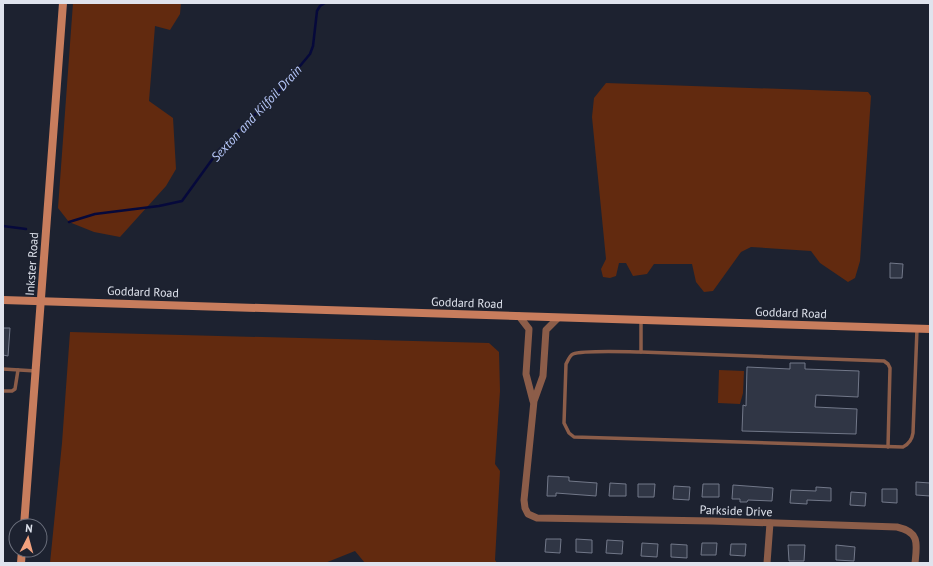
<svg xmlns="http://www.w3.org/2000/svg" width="933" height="566" viewBox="0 0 933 566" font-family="'PT Sans',sans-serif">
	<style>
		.green { fill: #622a0f }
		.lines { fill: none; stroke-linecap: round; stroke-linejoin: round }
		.stream { stroke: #06093b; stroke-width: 2.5 }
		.building { fill: #303645; stroke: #727889 }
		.lane { stroke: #8c5d49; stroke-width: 3.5 }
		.street { stroke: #8c5d49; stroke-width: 7 }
		.secondary { stroke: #c87d5d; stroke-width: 8 }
		.labels { text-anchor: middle; stroke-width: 3; stroke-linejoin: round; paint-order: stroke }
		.street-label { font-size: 12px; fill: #dfe3ed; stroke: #1d2230 }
		.water-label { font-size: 13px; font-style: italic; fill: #b7c8fb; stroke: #1d2230 }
	</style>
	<rect width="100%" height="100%" fill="#1d2230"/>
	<!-- green -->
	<g class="green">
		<polygon points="73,3 181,3 180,14 170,30 155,26 149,101 173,118 176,169 166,186 120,237 94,232 69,222 58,208"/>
		<polygon points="606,83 868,92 871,96 860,261 855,278 848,282 820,263 811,251 751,247 741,252 713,291 704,292 696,282 692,264 654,264 647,274 633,276 626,263 619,263 616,276 610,278 603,277 601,269 606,259 592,117 594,98"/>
		<polygon points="70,332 489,343 499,352 500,391 495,464 500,471 495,560 497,563 365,563 355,551 325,563 50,563 62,443"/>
		<polygon points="719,370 744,371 743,393 740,404 718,403"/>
	</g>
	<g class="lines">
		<!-- stream -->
		<g class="stream">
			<polyline points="69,222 95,214 159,206 182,201 219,150 280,90 310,54 313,46 317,11 320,6 325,3"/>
			<polyline points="3,226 26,229"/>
		</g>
	</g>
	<!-- building -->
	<g class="building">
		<polygon points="890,263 903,264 902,278 890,278"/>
		<polygon points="3,328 10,328 8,356 3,355"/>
		<polygon points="790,363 805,363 805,369 859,371 858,397 816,395 815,407 857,409 856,434 742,431 743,405 746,406 747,367 790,369"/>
		<polygon points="548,476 569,477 569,481 597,483 596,496 556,493 556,496 547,496"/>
		<polygon points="916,482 930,483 930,496 916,495"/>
		<polygon points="610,483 626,484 626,496 609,496"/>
		<polygon points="638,484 655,484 654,497 638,497"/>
		<polygon points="703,484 719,484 719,497 702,497"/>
		<polygon points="733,485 773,488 772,501 748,500 747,502 740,502 740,499 732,499"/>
		<polygon points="674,486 690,487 689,500 673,499"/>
		<polygon points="816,487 831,488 831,501 807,500 807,504 790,503 791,490 816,491"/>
		<polygon points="882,489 897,489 897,503 882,502"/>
		<polygon points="851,492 866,493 865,506 850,505"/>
		<polygon points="546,539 561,539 560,553 545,552"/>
		<polygon points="576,539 592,540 592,553 576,552"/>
		<polygon points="607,540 623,541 622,554 606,553"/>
		<polygon points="642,543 658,544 657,557 641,556"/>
		<polygon points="702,543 717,543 716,555 701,555"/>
		<polygon points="671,544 687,545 687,558 671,557"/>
		<polygon points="731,544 746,544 745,556 730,555"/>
		<polygon points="788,545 805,545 804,561 789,561"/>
		<polygon points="836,545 855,547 854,561 836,560"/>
	</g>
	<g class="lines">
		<!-- lane -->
		<g class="lane">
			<path d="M641,320v32c-13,0 -58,-2 -68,2 -4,2 -5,7 -7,10l-2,59 5,10 5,4 329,10c6,-3 9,-7 10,-14l4,-104"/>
			<polyline points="641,352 884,361 888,364 890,368 888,447"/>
			<polyline points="3,369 36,371"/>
			<polyline points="3,391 12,391 15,389 18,370"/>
		</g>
		<!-- street -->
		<g class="street">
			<polyline points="519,316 529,329 526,374 533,401"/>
			<path d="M558,318l-12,12 -3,46 -9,25 -10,99 1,8 3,6 9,4 175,3 185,6c23,5 20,17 18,36"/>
			<polyline points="767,563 770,523"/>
		</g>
		<!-- secondary -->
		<g class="secondary">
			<polyline points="3,300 930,329"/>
			<polyline points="24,526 63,3"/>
			<polyline points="21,563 22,550"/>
		</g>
	</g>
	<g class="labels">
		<!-- street labels -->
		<g class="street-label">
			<text transform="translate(32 264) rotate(-86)" y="4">Inkster Road</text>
			<text transform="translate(143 292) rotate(2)" y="4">Goddard Road</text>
			<text transform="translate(467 303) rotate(2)" y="4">Goddard Road</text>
			<text transform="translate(791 313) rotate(2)" y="4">Goddard Road</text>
			<text transform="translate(736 511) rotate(2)" y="4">Parkside Drive</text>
		</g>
		<!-- water labels -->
		<g class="water-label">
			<text transform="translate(256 113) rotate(-47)" y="5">Sexton and Kilfoil Drain</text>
		</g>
	</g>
	<!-- border -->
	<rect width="933" height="566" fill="none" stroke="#dfe3ed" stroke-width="8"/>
	<!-- north arrow -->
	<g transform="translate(28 538) rotate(6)"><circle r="19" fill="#1d2230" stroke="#6b6f7c"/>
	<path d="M0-3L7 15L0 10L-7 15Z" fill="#f2a17e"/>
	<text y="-6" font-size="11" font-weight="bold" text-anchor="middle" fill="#dfe3ed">N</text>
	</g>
</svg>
